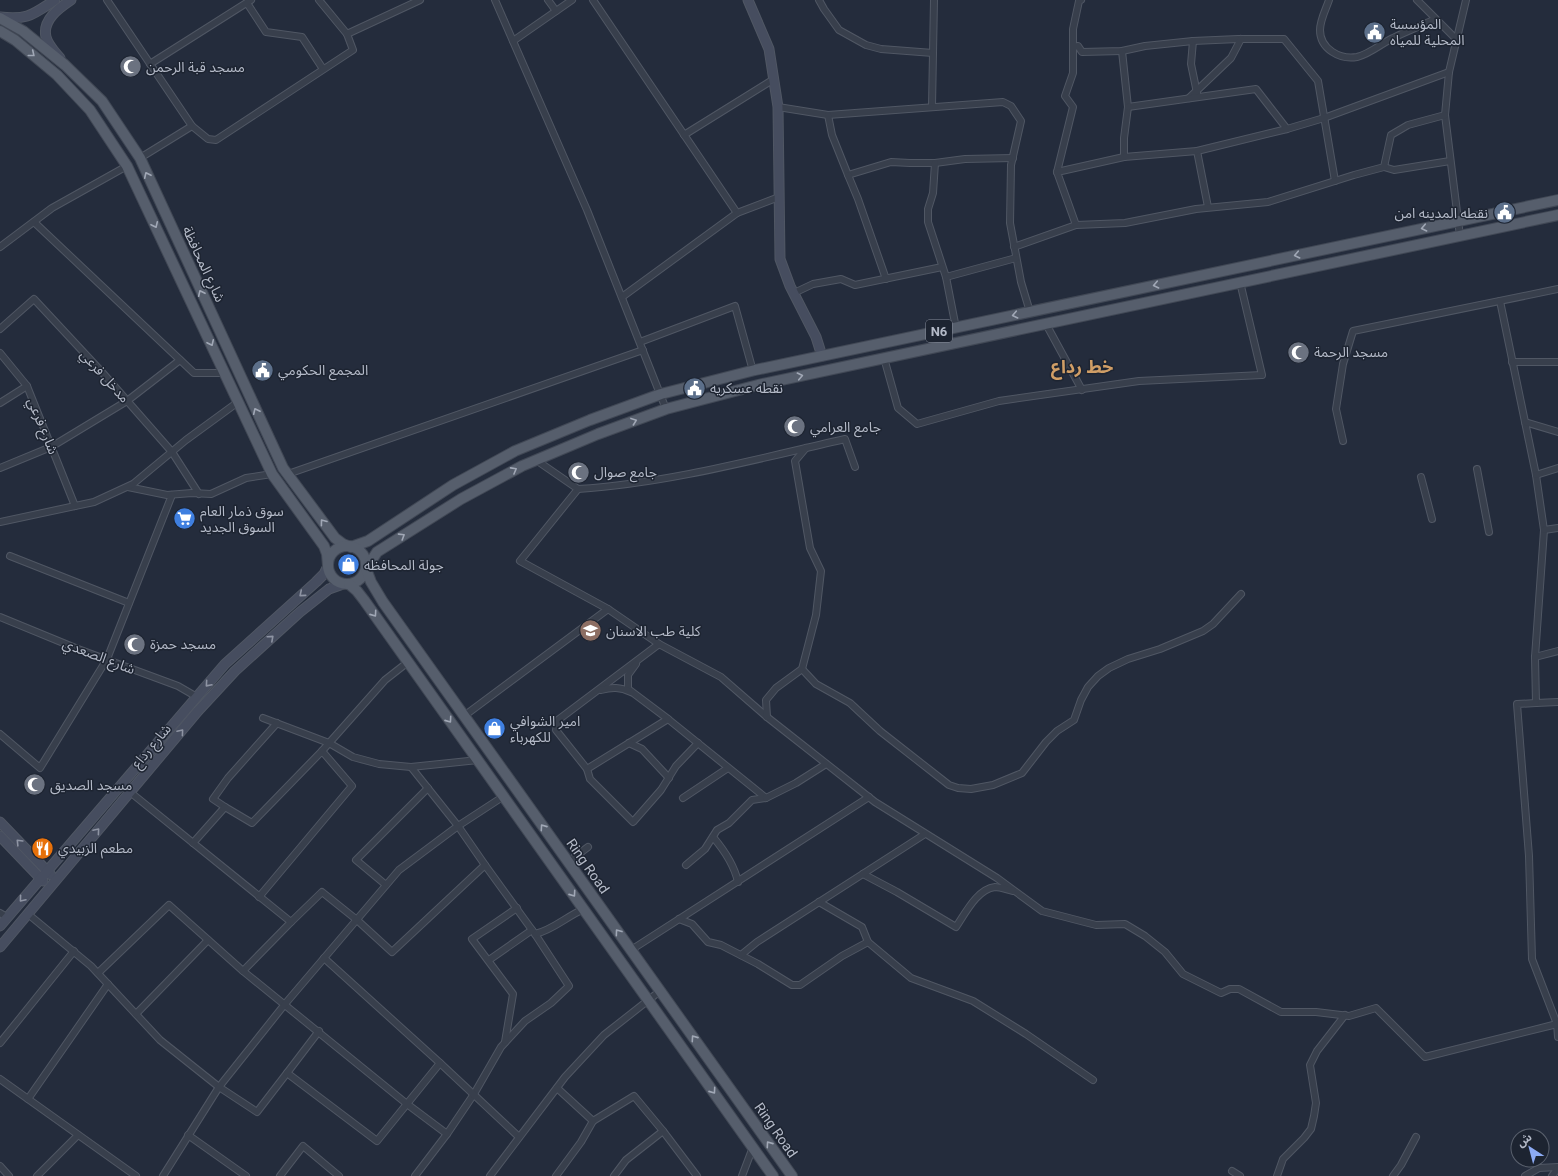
<svg xmlns="http://www.w3.org/2000/svg" width="1558" height="1176" viewBox="0 0 1558 1176" font-family="Roboto,'Noto Sans Arabic',sans-serif">
	<style>
		.lines { fill: none; stroke-linecap: round; stroke-linejoin: round }
		.street-casing { stroke: #505764; stroke-width: 8 }
		.secondary-casing { stroke: #505764; stroke-width: 11 }
		.primary-casing { stroke: #414855; stroke-width: 12 }
		.street { stroke: #383f4c; stroke-width: 6 }
		.secondary { stroke: #464d5f; stroke-width: 9 }
		.primary { stroke: #565e6c; stroke-width: 10 }
		.oneway { stroke: #a1a8b6 }
		.oneway2 { stroke: #8e94a3 }
		.labels { text-anchor: middle; stroke-width: 3; stroke-linejoin: round; paint-order: stroke }
		.shield { fill: #1d2431; stroke: #878d9b; stroke-width: 1 }
		.shield-label { font-size: 13px; font-weight: bold; fill: #b4bac8 }
		.poi-label { font-size: 14px; fill: #b4bac8; stroke: #1d2431; text-anchor: start }
		.street-label { font-size: 14px; fill: #b4bac8; stroke: #1d2431 }
		.district-label { font-size: 18px; font-weight: bold; fill: #d09e66; stroke: #1d2431 }
	</style>
	<rect width="100%" height="100%" fill="#242c3c"/>
	<g class="lines">
		<defs>
			<g id="street">
				<polyline points="107,0 192,126"/>
				<polyline points="319,0 347,34"/>
				<polyline points="495,0 587,210 666,409"/>
				<polyline points="548,0 556,11"/>
				<polyline points="593,0 737,213 622,297"/>
				<polyline points="819,0 824,9 839,30 866,45 881,49 933,53"/>
				<path d="M1329,0c-3,9 -9,20 -9,30 0,19 20,30 37,27 13,-3 25,-14 36,-19 14,-7 28,-12 42,-19"/>
				<polyline points="1417,0 1457,40"/>
				<polyline points="247,3 266,32 302,37 323,69"/>
				<polyline points="513,41 572,0"/>
				<polyline points="1193,41 1191,64 1197,93"/>
				<polyline points="1073,47 1078,46 1082,52 1122,51 1145,46 1193,41 1238,39 1284,39 1318,81 1335,181"/>
				<polyline points="1122,51 1128,107 1124,138 1124,157"/>
				<polyline points="150,64 251,0"/>
				<polyline points="1189,98 1231,58 1241,39"/>
				<polyline points="932,106 934,0"/>
				<polyline points="778,107 828,115 1003,102 1011,106 1021,121 1011,165 1010,223 1021,282 1030,312"/>
				<polyline points="1128,107 1256,89 1287,129"/>
				<polyline points="828,115 832,135 848,175 891,162 910,163 935,163 965,159 1013,158"/>
				<polyline points="684,135 774,79"/>
				<polyline points="1197,151 1208,207"/>
				<polyline points="140,158 192,126 208,139 216,140 353,50 347,34 420,0"/>
				<polyline points="935,163 933,193 928,209 928,222 946,277 956,328"/>
				<polyline points="1384,167 1394,170 1450,161"/>
				<polyline points="1057,172 1073,107 1065,96 1073,73 1073,29 1079,1 1081,0"/>
				<polyline points="848,175 858,199 886,279"/>
				<polyline points="737,213 779,197"/>
				<polyline points="34,222 194,373 225,373"/>
				<polyline points="1076,225 1057,172 1124,157 1197,151 1287,129 1324,118 1449,72"/>
				<polyline points="1460,236 1445,115 1449,72 1466,0"/>
				<polyline points="0,247 52,208 127,166"/>
				<polyline points="1014,247 1076,225 1125,223 1196,209 1268,202 1354,175 1384,167 1391,135 1408,125 1445,115"/>
				<polyline points="946,277 1016,258"/>
				<polyline points="794,293 813,284 841,279 855,285 942,267"/>
				<polyline points="1500,301 1536,475 1544,530 1535,657 1536,703 1558,702"/>
				<polyline points="1046,324 1082,390"/>
				<polyline points="0,329 34,299 101,371 172,452 199,494"/>
				<polyline points="640,342 735,306 753,371"/>
				<polyline points="0,353 27,386 75,506"/>
				<polyline points="884,358 898,408 917,424 999,401 1139,381 1262,375 1240,282"/>
				<polyline points="1512,362 1558,362"/>
				<polyline points="0,403 27,386"/>
				<polyline points="1525,422 1558,432"/>
				<polyline points="1343,441 1336,409 1343,364 1353,331 1558,289"/>
				<polyline points="536,460 578,489 520,561 608,609"/>
				<polyline points="0,468 51,447 127,401 180,360"/>
				<polyline points="1477,469 1489,532"/>
				<polyline points="288,474 643,350"/>
				<polyline points="1536,475 1558,468"/>
				<polyline points="1421,477 1432,519"/>
				<polyline points="128,487 167,495 192,493 211,494 246,478 272,474"/>
				<path d="M578,489c90,-6 179,-30 267,-50l10,28"/>
				<polyline points="0,522 94,502 133,484 186,440 238,402"/>
				<polyline points="1544,530 1558,528"/>
				<polyline points="10,556 129,603"/>
				<polyline points="0,617 78,649 178,686 197,697"/>
				<polyline points="659,644 558,720 556,730 587,769 668,719 766,798 752,800 729,823 717,830 705,849 686,865"/>
				<polyline points="1535,657 1558,651"/>
				<polyline points="636,664 628,675 628,689 668,719"/>
				<polyline points="802,669 816,684 850,703 880,731 949,785 958,788 971,789 993,785 1022,773 1046,742 1057,731 1074,720 1081,700 1088,687 1098,676 1109,668 1128,659 1160,649 1203,631 1213,624 1241,594"/>
				<path d="M601,690c11,-3 19,-3 30,2"/>
				<polyline points="1536,703 1517,704 1529,856 1532,959 1557,1024 1558,1037"/>
				<polyline points="464,716 608,609 659,644 721,677 767,717 875,802 997,878 1042,911 1096,925 1125,924 1145,936 1165,952 1183,974 1221,993 1230,989 1239,989 1281,1012 1316,1012 1349,1016 1376,1008 1425,1057 1557,1024"/>
				<polyline points="767,717 766,700 776,688 802,669 816,615 821,571 810,548 795,461 806,448"/>
				<polyline points="263,718 329,743 353,757 379,764 411,767"/>
				<polyline points="0,734 40,768 107,659 172,495"/>
				<polyline points="629,743 642,749 669,778"/>
				<polyline points="322,751 385,680 408,662"/>
				<polyline points="478,760 411,767 458,826 485,865"/>
				<polyline points="587,769 590,779 633,822 661,790 676,766 698,743"/>
				<polyline points="130,792 291,922 243,971"/>
				<polyline points="683,798 728,768"/>
				<polyline points="766,798 796,783 826,764"/>
				<polyline points="225,807 213,799 228,778 277,723"/>
				<path d="M713,837c11,13 21,27 25,45"/>
				<polyline points="193,843 225,807 252,823 322,751 352,786 259,897"/>
				<polyline points="568,862 588,847"/>
				<path d="M863,874l34,18 59,35c9,-13 21,-38 39,-40 5,0 13,3 18,4"/>
				<polyline points="386,885 356,860 428,788"/>
				<polyline points="819,902 862,927 868,942 911,978 973,1001 1026,1034 1093,1080"/>
				<polyline points="0,913 7,917"/>
				<polyline points="28,914 91,966 160,1040 219,1087 257,1112 287,1073"/>
				<polyline points="679,919 692,924 708,942 721,945 758,964 792,985 800,985 842,956 868,942"/>
				<polyline points="291,922 322,892 357,920 392,952 485,865 535,934 569,986 551,1003 525,1021 501,1047 474,1094 447,1134 415,1176"/>
				<path d="M535,934c18,-4 32,-18 49,-25"/>
				<polyline points="631,950 869,797"/>
				<polyline points="741,955 757,942 925,834"/>
				<polyline points="324,958 440,1063 519,1137"/>
				<polyline points="489,960 532,930"/>
				<polyline points="98,973 169,905 243,971 407,1104 447,1134"/>
				<polyline points="136,1014 208,940"/>
				<polyline points="319,1031 287,1073 377,1141 440,1063"/>
				<polyline points="505,1042 513,994 472,939 517,908"/>
				<polyline points="0,1043 74,951"/>
				<polyline points="0,1079 136,1176"/>
				<polyline points="28,1099 108,984"/>
				<polyline points="593,1121 634,1096 663,1131"/>
				<polyline points="188,1135 246,1176"/>
				<polyline points="0,1166 9,1176"/>
				<polyline points="1232,1171 1240,1176"/>
				<polyline points="37,1176 78,1135"/>
				<polyline points="163,1176 219,1087 285,1004 399,870 458,826 504,796"/>
				<polyline points="280,1176 303,1146 339,1176"/>
				<polyline points="490,1176 565,1077 604,1035 660,991"/>
				<polyline points="556,1176 581,1142 593,1121 557,1088"/>
				<polyline points="614,1176 626,1160 663,1131 697,1176"/>
				<polyline points="742,1176 753,1147"/>
				<polyline points="1277,1176 1283,1159 1304,1138 1311,1129 1314,1116 1316,1103 1310,1065 1317,1051 1345,1015"/>
				<polyline points="1393,1176 1401,1165 1416,1137"/>
				<polyline points="1525,1176 1539,1168 1558,1167"/>
				<polyline points="1552,1176 1558,1168"/>
			</g>
			<g id="secondary">
				<polyline points="748,0 769,49 778,107 780,259 790,286 816,337 822,356"/>
				<path d="M0,17c28,3 32,-2 55,-17"/>
				<path d="M60,58c-5,-6 -12,-13 -14,-21 -4,-17 13,-29 25,-37"/>
				<polyline points="0,822 51,875"/>
				<polyline points="0,836 43,881"/>
				<polyline points="0,926 225,664 316,582 324,574 328,566"/>
				<polyline points="0,947 198,711 235,671 300,612 329,589 343,584"/>
			</g>
			<g id="primary">
				<polyline points="0,18 23,31 65,65 102,101 140,158 283,468 335,538 343,544 351,547 368,541 453,485 515,451 590,420 661,394 755,370 1558,200"/>
				<polyline points="0,31 15,40 57,75 90,110 127,166 272,474 324,546 327,554 328,566"/>
				<circle cx="347" cy="565" r="19"/>
				<polyline points="349,584 357,591 364,600 773,1176"/>
				<polyline points="792,1176 383,602 371,582 366,569 377,552 461,499 522,466 598,434 666,409 758,385 1558,215"/>
			</g>
		</defs>
		<!-- street casing -->
		<use href="#street" class="street-casing"/>
		<!-- secondary casing -->
		<use href="#secondary" class="secondary-casing"/>
		<!-- primary casing -->
		<use href="#primary" class="primary-casing"/>
		<!-- street -->
		<use href="#street" class="street"/>
		<!-- secondary -->
		<use href="#secondary" class="secondary"/>
		<!-- primary -->
		<use href="#primary" class="primary"/>
	</g>
	<!-- one-way arrows -->
	<defs><path id="oneway-chevron" d="M-2-3.5L2.5 0L-2 3.5" fill="none" stroke-width="1.6" stroke-linecap="round" stroke-linejoin="round"/></defs>
	<g class="oneway">
		<use href="#oneway-chevron" transform="translate(32 54) rotate(39)"/>
		<use href="#oneway-chevron" transform="translate(147 175) rotate(-115)"/>
		<use href="#oneway-chevron" transform="translate(155 225) rotate(65)"/>
		<use href="#oneway-chevron" transform="translate(1424 228) rotate(168)"/>
		<use href="#oneway-chevron" transform="translate(1297 255) rotate(168)"/>
		<use href="#oneway-chevron" transform="translate(1156 285) rotate(168)"/>
		<use href="#oneway-chevron" transform="translate(201 293) rotate(-115)"/>
		<use href="#oneway-chevron" transform="translate(1015 315) rotate(168)"/>
		<use href="#oneway-chevron" transform="translate(211 343) rotate(65)"/>
		<use href="#oneway-chevron" transform="translate(800 376) rotate(-12)"/>
		<use href="#oneway-chevron" transform="translate(256 411) rotate(-115)"/>
		<use href="#oneway-chevron" transform="translate(634 421) rotate(-20)"/>
		<use href="#oneway-chevron" transform="translate(514 470) rotate(-29)"/>
		<use href="#oneway-chevron" transform="translate(323 522) rotate(-127)"/>
		<use href="#oneway-chevron" transform="translate(402 536) rotate(-32)"/>
		<use href="#oneway-chevron" transform="translate(374 614) rotate(55)"/>
		<use href="#oneway-chevron" transform="translate(449 720) rotate(55)"/>
		<use href="#oneway-chevron" transform="translate(543 827) rotate(-125)"/>
		<use href="#oneway-chevron" transform="translate(573 894) rotate(55)"/>
		<use href="#oneway-chevron" transform="translate(618 932) rotate(-126)"/>
		<use href="#oneway-chevron" transform="translate(694 1038) rotate(-125)"/>
		<use href="#oneway-chevron" transform="translate(713 1091) rotate(55)"/>
		<use href="#oneway-chevron" transform="translate(769 1144) rotate(-125)"/>
	</g>
	<g class="oneway2">
		<use href="#oneway-chevron" transform="translate(302 594) rotate(140)"/>
		<use href="#oneway-chevron" transform="translate(271 638) rotate(-42)"/>
		<use href="#oneway-chevron" transform="translate(208 684) rotate(131)"/>
		<use href="#oneway-chevron" transform="translate(181 732) rotate(-50)"/>
		<use href="#oneway-chevron" transform="translate(97 831) rotate(-50)"/>
		<use href="#oneway-chevron" transform="translate(19 842) rotate(-134)"/>
		<use href="#oneway-chevron" transform="translate(22 899) rotate(130)"/>
	</g>
	<!-- icons -->
	<defs>
		<symbol id="civic-disc" viewBox="-11 -11 22 22"><circle r="9.5" fill="#5c6f8a" stroke="#1d2431"/><path d="M-.6-6.5H3V-4.5H.6V-3L4-1V1h2V6H-6V1h2V-1L-.6-3ZM-1.2 2.5V6h2.4V2.5Z" fill="#fff"/></symbol>
		<symbol id="mosque-disc" viewBox="-11 -11 22 22"><circle r="9.5" fill="#6b7280" stroke="#1d2431"/><path d="M3.5-4.9A6 6 0 1 0 3.5 4.9A5 5 0 1 1 3.5-4.9Z" fill="#fff"/></symbol>
		<symbol id="supermarket-disc" viewBox="-11 -11 22 22"><circle r="9.5" fill="#3f7fe0" stroke="#1d2431"/><path d="M-6-5.5h2.5l.6 2H6L4.5 2H-2.5L-4.4-4H-6ZM-1.5 3.2a1.3 1.3 0 1 0 .1 0ZM3 3.2a1.3 1.3 0 1 0 .1 0Z" fill="#fff"/></symbol>
		<symbol id="shop-disc" viewBox="-11 -11 22 22"><circle r="9.5" fill="#3f7fe0" stroke="#1d2431"/><path d="M-5-2.5h2.3a2.7 3.5 0 0 1 5.4 0H5L5.5 6h-11ZM-1.5-2.5h3a1.5 2.3 0 0 0-3 0Z" fill="#fff"/></symbol>
		<symbol id="university-disc" viewBox="-11 -11 22 22"><circle r="9.5" fill="#8d6e63" stroke="#1d2431"/><path d="M0-5L7-2L0 1L-7-2ZM-4 1L0 2.5L4 1V4Q0 6-4 4Z" fill="#fff"/></symbol>
		<symbol id="restaurant-disc" viewBox="-11 -11 22 22"><circle r="9.5" fill="#e8710a" stroke="#1d2431"/><path d="M-5-6h1v4h1v-4h1v4h1v-4h1v5L-1.5 .5V6h-2V.5L-5-1ZM5-6V6H3V1.5H1.5Q1.5-4 5-6Z" fill="#fff"/></symbol>
	</defs>
	<g fill-rule="evenodd">
		<use href="#civic-disc" x="1362" y="20" width="25" height="25"/>
		<use href="#mosque-disc" x="118" y="54" width="25" height="25"/>
		<use href="#civic-disc" x="1492" y="200" width="25" height="25"/>
		<use href="#mosque-disc" x="1286" y="340" width="25" height="25"/>
		<use href="#civic-disc" x="250" y="358" width="25" height="25"/>
		<use href="#civic-disc" x="682" y="376" width="25" height="25"/>
		<use href="#mosque-disc" x="782" y="414" width="25" height="25"/>
		<use href="#mosque-disc" x="566" y="460" width="25" height="25"/>
		<use href="#supermarket-disc" x="172" y="506" width="25" height="25"/>
		<use href="#shop-disc" x="336" y="552" width="25" height="25"/>
		<use href="#university-disc" x="578" y="618" width="25" height="25"/>
		<use href="#mosque-disc" x="122" y="632" width="25" height="25"/>
		<use href="#shop-disc" x="482" y="716" width="25" height="25"/>
		<use href="#mosque-disc" x="22" y="772" width="25" height="25"/>
		<use href="#restaurant-disc" x="30" y="836" width="25" height="25"/>
	</g>
	<g class="labels">
		<!-- shield labels -->
		<rect class="shield" x="926" y="320" width="26" height="22" rx="3"/>
		<g class="shield-label">
			<text x="939" y="336">N6</text>
		</g>
		<!-- poi labels -->
		<g class="poi-label">
			<text x="1390" y="29">المؤسسة<tspan x="1390" dy="16">المحلية للمياه</tspan></text>
			<text x="146" y="72">مسجد قبة الرحمن</text>
			<text x="1488" y="218" text-anchor="end">نقطه المدينه امن</text>
			<text x="1314" y="357">مسجد الرحمة</text>
			<text x="278" y="375">المجمع الحكومي</text>
			<text x="710" y="393">نقطه عسكريه</text>
			<text x="810" y="432">جامع العرامي</text>
			<text x="594" y="477">جامع صوال</text>
			<text x="200" y="516">سوق ذمار العام<tspan x="200" dy="16">السوق الجديد</tspan></text>
			<text x="364" y="570">جولة المحافظه</text>
			<text x="606" y="636">كلية طب الاسنان</text>
			<text x="150" y="649">مسجد حمزة</text>
			<text x="510" y="726">امير الشوافي<tspan x="510" dy="16">للكهرباء</tspan></text>
			<text x="50" y="790">مسجد الصديق</text>
			<text x="58" y="853">مطعم الزبيدي</text>
		</g>
		<!-- street labels -->
		<g class="street-label">
			<text transform="translate(204 264) rotate(65)" y="5">شارع المحافظة</text>
			<text transform="translate(105 376) rotate(48)" y="5">مدخل فرعي</text>
			<text transform="translate(43 426) rotate(68)" y="5">شارع فرعي</text>
			<text transform="translate(99 656) rotate(21)" y="5">شارع الصعدي</text>
			<text transform="translate(151 746) rotate(-50)" y="5">شارع رداع</text>
			<text transform="translate(588 866) rotate(55)" y="5">Ring Road</text>
			<text transform="translate(776 1130) rotate(55)" y="5">Ring Road</text>
		</g>
		<!-- district labels -->
		<g class="district-label">
			<text x="1082" y="373">خط رداع</text>
		</g>
	</g>
	<!-- north arrow -->
	<g transform="translate(1530 1148) rotate(324)"><circle r="19" fill="#1d2431" stroke="#59606d"/>
	<path d="M0-3L7 15L0 10L-7 15Z" fill="#8dabf4"/>
	<text y="-6" font-size="11" font-weight="bold" text-anchor="middle" fill="#b4bac8">ش</text>
	</g>
</svg>
